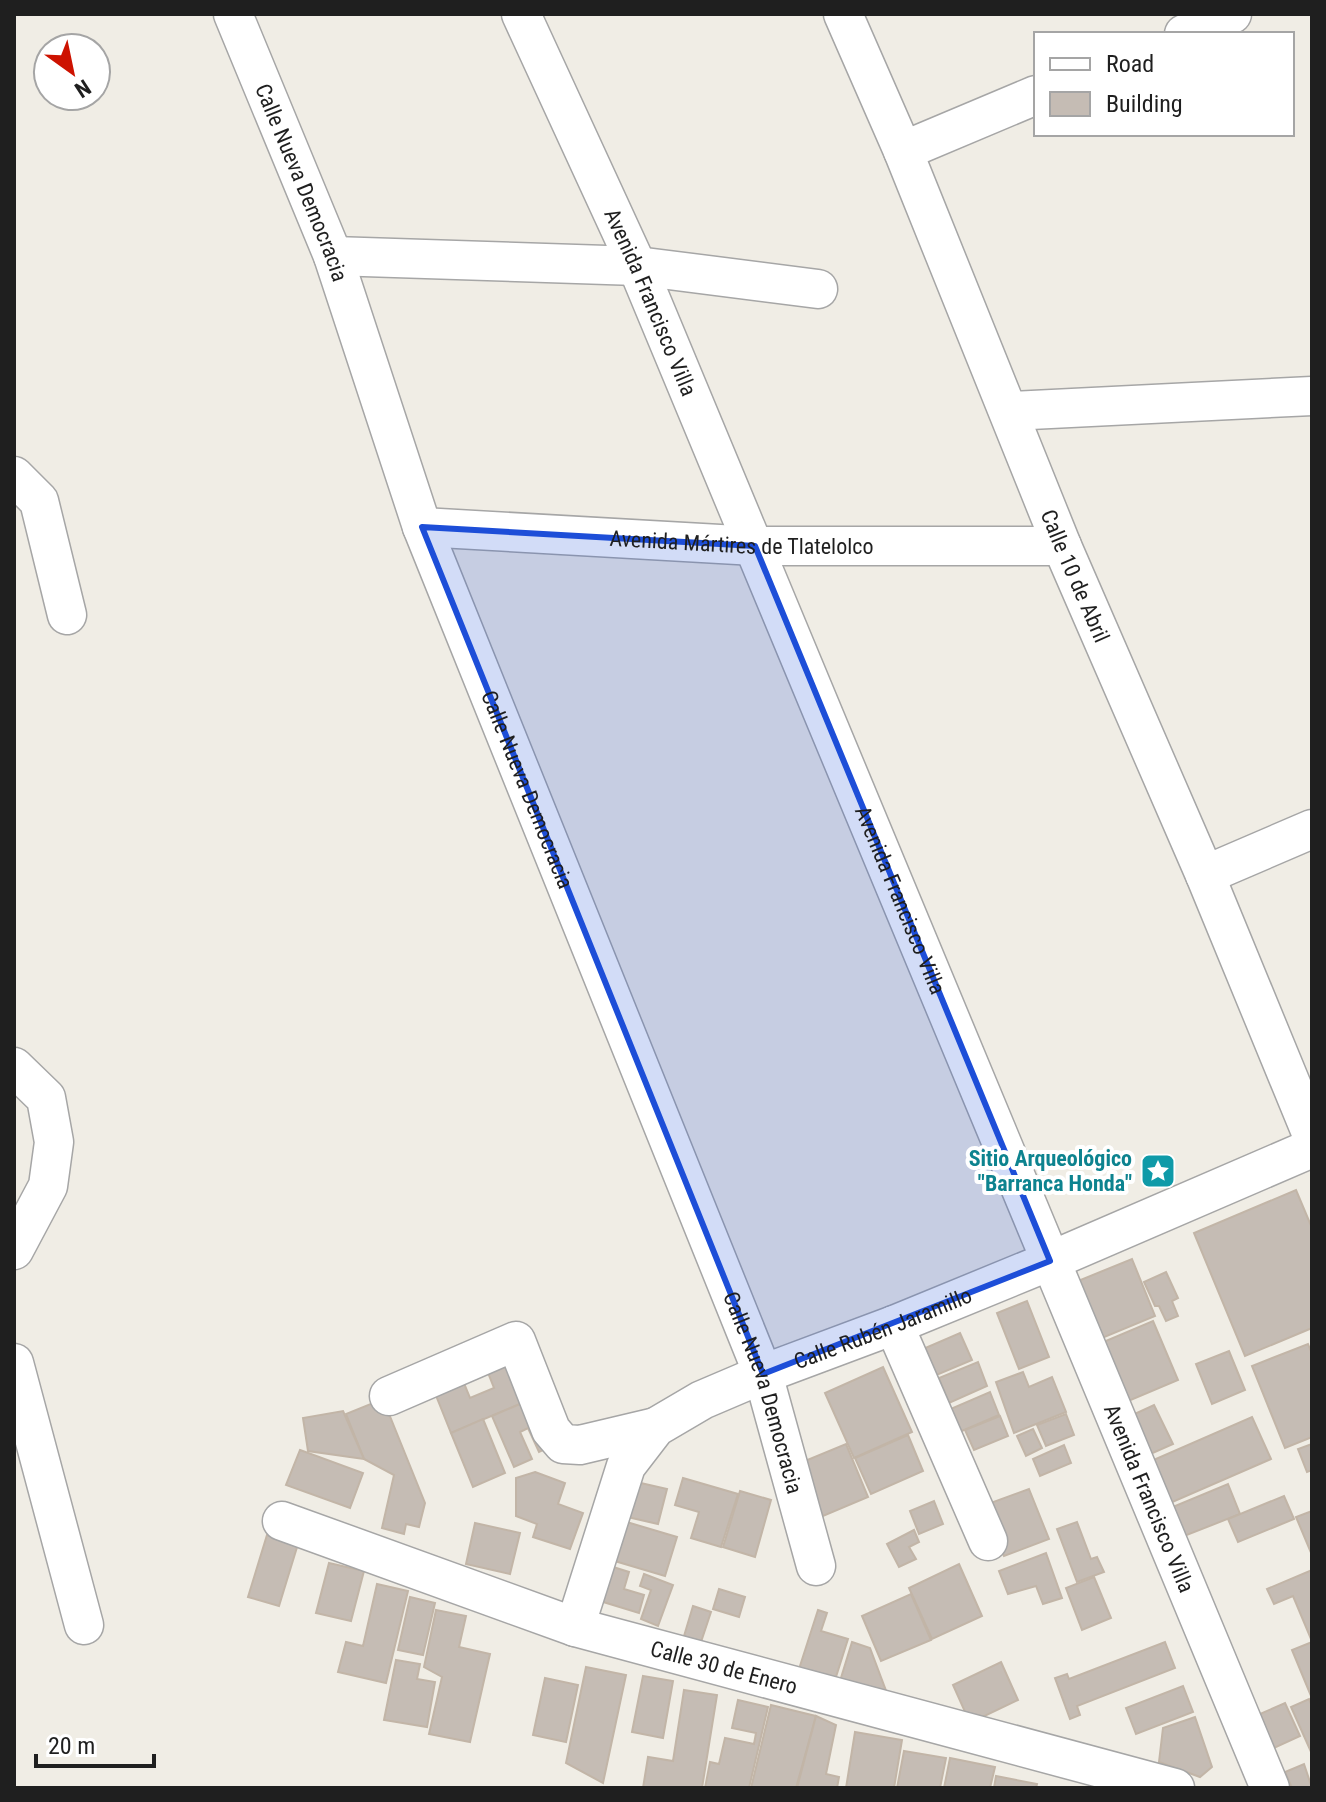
<svg xmlns="http://www.w3.org/2000/svg" width="1326" height="1802" viewBox="0 0 1326 1802" font-family="'Roboto Condensed',sans-serif">
	<style>
		.building { fill: #c5bcb4; stroke: #c2b5a7; stroke-width: 2 }
		.lines { fill: none; stroke-linecap: round; stroke-linejoin: round }
		.minor-casing { stroke: #a6a6a6; stroke-width: 41 }
		.minor { stroke: #fff; stroke-width: 38 }
		.marked { fill: #1d4ed8; fill-opacity: 0.2; stroke: #1d4ed8; stroke-width: 6; stroke-linejoin: round }
		.labels { text-anchor: middle; stroke-width: 8; stroke-linejoin: round; paint-order: stroke }
		.street-label { font-size: 22px; fill: #1f1f1f; stroke: #fff }
		.culture-label { font-size: 22px; font-weight: bold; fill: #0d838f; stroke: #fff; text-anchor: end }
	</style>
	<rect width="100%" height="100%" fill="#f0ede5"/>
	<!-- building -->
	<g class="building">
		<polygon points="1296,1190 1312,1228 1312,1328 1245,1356 1194,1233"/>
		<polygon points="1132,1259 1155,1316 1102,1338 1078,1281"/>
		<polygon points="1166,1272 1178,1298 1172,1301 1178,1316 1166,1321 1159,1306 1155,1306 1144,1282"/>
		<polygon points="1027,1301 1049,1357 1019,1369 997,1313"/>
		<polygon points="1153,1321 1178,1380 1126,1402 1101,1343"/>
		<polygon points="960,1333 972,1360 927,1379 916,1352"/>
		<polygon points="1308,1344 1312,1354 1312,1437 1285,1448 1252,1366"/>
		<polygon points="512,1348 534,1398 451,1433 431,1383 459,1371 470,1398 494,1388 483,1360"/>
		<polygon points="1229,1351 1245,1390 1212,1404 1196,1364"/>
		<polygon points="978,1362 987,1386 949,1403 939,1378"/>
		<polygon points="883,1367 912,1432 854,1458 825,1393"/>
		<polygon points="1023,1372 1029,1387 1052,1377 1066,1412 1014,1433 996,1382"/>
		<polygon points="990,1392 999,1415 948,1437 939,1414"/>
		<polygon points="534,1398 554,1445 539,1452 528,1428 520,1432 532,1459 514,1467 492,1416"/>
		<polygon points="383,1399 425,1503 419,1527 406,1524 404,1534 382,1528 394,1475 364,1459 346,1414"/>
		<polygon points="1154,1405 1173,1444 1146,1456 1128,1417"/>
		<polygon points="343,1411 364,1459 308,1451 303,1418"/>
		<polygon points="1066,1414 1074,1435 1046,1446 1037,1425"/>
		<polygon points="1000,1416 1008,1436 974,1450 965,1430"/>
		<polygon points="1252,1417 1271,1459 1161,1507 1142,1465"/>
		<polygon points="483,1419 505,1473 473,1487 451,1433"/>
		<polygon points="1033,1429 1042,1448 1026,1456 1017,1436"/>
		<polygon points="908,1435 923,1471 871,1494 855,1458"/>
		<polygon points="846,1444 868,1497 823,1516 800,1463"/>
		<polygon points="1312,1444 1312,1470 1307,1472 1298,1449"/>
		<polygon points="1064,1445 1071,1463 1040,1476 1033,1459"/>
		<polygon points="300,1450 363,1473 350,1508 286,1485"/>
		<polygon points="535,1472 565,1483 558,1504 583,1513 570,1549 533,1537 537,1524 516,1516 516,1478"/>
		<polygon points="683,1478 738,1494 721,1547 691,1538 699,1512 675,1505"/>
		<polygon points="632,1481 667,1489 658,1524 623,1516"/>
		<polygon points="1228,1484 1240,1514 1174,1540 1163,1511"/>
		<polygon points="1029,1489 1049,1539 1004,1556 985,1505"/>
		<polygon points="740,1491 771,1500 755,1557 723,1547"/>
		<polygon points="1284,1496 1294,1519 1238,1542 1228,1519"/>
		<polygon points="934,1501 943,1524 919,1534 910,1511"/>
		<polygon points="1312,1511 1312,1555 1296,1517"/>
		<polygon points="620,1520 677,1537 665,1576 608,1559"/>
		<polygon points="1077,1522 1091,1559 1097,1557 1104,1572 1077,1582 1057,1529"/>
		<polygon points="475,1523 520,1533 510,1574 466,1564"/>
		<polygon points="914,1530 919,1542 909,1547 916,1559 899,1567 887,1544"/>
		<polygon points="267,1535 298,1544 279,1606 248,1597"/>
		<polygon points="1046,1553 1062,1598 1043,1604 1036,1586 1008,1594 999,1571"/>
		<polygon points="329,1563 364,1571 351,1621 316,1613"/>
		<polygon points="959,1564 982,1616 932,1639 909,1588"/>
		<polygon points="610,1566 629,1572 624,1589 644,1595 639,1613 600,1601"/>
		<polygon points="1312,1570 1312,1639 1311,1639 1293,1596 1274,1604 1267,1589"/>
		<polygon points="644,1574 673,1585 658,1626 641,1619 651,1590 640,1586"/>
		<polygon points="1094,1577 1111,1618 1082,1630 1066,1588"/>
		<polygon points="377,1584 408,1591 386,1683 338,1672 346,1642 363,1646"/>
		<polygon points="719,1589 745,1597 739,1617 713,1609"/>
		<polygon points="911,1594 931,1640 881,1661 862,1616"/>
		<polygon points="410,1597 435,1603 423,1655 398,1650"/>
		<polygon points="693,1606 711,1612 701,1642 684,1636"/>
		<polygon points="436,1610 466,1616 459,1647 490,1654 470,1742 429,1734 442,1677 424,1667"/>
		<polygon points="818,1610 827,1613 821,1631 848,1639 835,1680 799,1669"/>
		<polygon points="852,1642 870,1648 888,1696 840,1681"/>
		<polygon points="1165,1642 1175,1668 1077,1706 1080,1715 1070,1719 1055,1678 1067,1674 1069,1679"/>
		<polygon points="1312,1642 1312,1695 1311,1696 1292,1650"/>
		<polygon points="396,1660 420,1664 417,1679 435,1682 427,1727 384,1720"/>
		<polygon points="1001,1662 1018,1700 970,1723 953,1685"/>
		<polygon points="586,1667 626,1675 603,1783 566,1763"/>
		<polygon points="643,1676 673,1681 663,1738 632,1732"/>
		<polygon points="545,1678 578,1685 566,1742 533,1735"/>
		<polygon points="1183,1686 1193,1712 1136,1734 1126,1708"/>
		<polygon points="684,1690 717,1695 702,1788 643,1788 648,1757 673,1761"/>
		<polygon points="1309,1699 1312,1706 1312,1754 1291,1707"/>
		<polygon points="738,1700 768,1707 749,1788 705,1788 710,1762 719,1764 725,1738 754,1744 756,1733 732,1728"/>
		<polygon points="1285,1703 1300,1736 1274,1748 1260,1714"/>
		<polygon points="771,1705 816,1716 796,1788 751,1788"/>
		<polygon points="816,1716 836,1725 826,1774 839,1777 837,1788 797,1788"/>
		<polygon points="1195,1717 1212,1767 1200,1777 1159,1762 1163,1728"/>
		<polygon points="855,1732 902,1740 894,1788 846,1788"/>
		<polygon points="904,1751 946,1758 940,1788 897,1788"/>
		<polygon points="950,1758 995,1767 990,1788 944,1788"/>
		<polygon points="1304,1764 1312,1788 1292,1788 1285,1772"/>
		<polygon points="996,1776 1037,1784 1036,1788 994,1788"/>
	</g>
	<g class="lines">
		<defs>
			<g id="minor">
				<path id="s1" d="M233,14l100,242 89,271 341,847 53,192"/>
				<path id="s2" d="M521,14l116,252 633,1522"/>
				<path id="s3" d="M843,14l60,137 159,395 143,329 107,260"/>
				<polyline points="1184,34 1232,14"/>
				<polyline points="903,151 1036,95"/>
				<polyline points="333,256 637,266 818,289"/>
				<polyline points="1009,411 1312,396"/>
				<polyline points="14,476 39,501 67,615"/>
				<path id="s4" d="M422,527l333,19h307"/>
				<polyline points="1205,875 1312,829"/>
				<polyline points="14,1067 46,1098 54,1142 48,1186 14,1250"/>
				<polyline points="894,1325 988,1541"/>
				<polyline points="14,1363 84,1625"/>
				<polyline points="389,1396 516,1341 551,1430 563,1444 580,1445 656,1427"/>
				<path id="s5" d="M282,1521l293,106 600,161"/>
				<path id="s6" d="M575,1627l51,-161 30,-39 46,-27 61,-26 131,-49 156,-64 262,-113"/>
			</g>
		</defs>
		<!-- minor casing -->
		<use href="#minor" class="minor-casing"/>
		<!-- minor -->
		<use href="#minor" class="minor"/>
	</g>
	<!-- marked area -->
	<path class="marked" d="M422,527l333,19 295,715 -287,113z"/>
	<!-- icons -->
	<defs>
		<symbol id="sight-square" viewBox="-11 -11 22 22"><rect x="-9" y="-9" width="18" height="18" rx="4" fill="#0f9aa8" stroke="#fff"/><path d="M0-6L1.8-2.2L6-1.7L2.9 1.2L3.7 5.4L0 3.3L-3.7 5.4L-2.9 1.2L-6-1.7L-1.8-2.2Z" fill="#fff"/></symbol>
	</defs>
	<g fill-rule="evenodd">
		<use href="#sight-square" x="1138" y="1151" width="40" height="40"/>
	</g>
	<g class="labels">
		<!-- street labels -->
		<g class="street-label">
			<text dy="8" stroke="none"><textPath href="#s1" startOffset="182">Calle Nueva Democracia</textPath></text>
			<text dy="8" stroke="none"><textPath href="#s2" startOffset="316">Avenida Francisco Villa</textPath></text>
			<text dy="8" stroke="none"><textPath href="#s4" startOffset="320">Avenida Mártires de Tlatelolco</textPath></text>
			<text dy="8" stroke="none"><textPath href="#s3" startOffset="608">Calle 10 de Abril</textPath></text>
			<text dy="8" stroke="none"><textPath href="#s1" startOffset="830">Calle Nueva Democracia</textPath></text>
			<text dy="8" stroke="none"><textPath href="#s2" startOffset="964">Avenida Francisco Villa</textPath></text>
			<text dy="8" stroke="none"><textPath href="#s6" startOffset="466">Calle Rubén Jaramillo</textPath></text>
			<text dy="8" stroke="none"><textPath href="#s1" startOffset="1478">Calle Nueva Democracia</textPath></text>
			<text dy="8" stroke="none"><textPath href="#s2" startOffset="1612">Avenida Francisco Villa</textPath></text>
			<text dy="8" stroke="none"><textPath href="#s5" startOffset="466">Calle 30 de Enero</textPath></text>
		</g>
		<!-- culture labels -->
		<g class="culture-label">
			<text x="1132" y="1166">Sitio Arqueológico<tspan x="1132" dy="25">"Barranca Honda"</tspan></text>
		</g>
	</g>
	<!-- border -->
	<rect width="1326" height="1802" fill="none" stroke="#1f1f1f" stroke-width="32"/>
	<!-- legend -->
	<rect x="1034" y="32" width="260" height="104" fill="#ffffff" stroke="#a5a5a5" stroke-width="2"/>
	<rect x="1050" y="58" width="40" height="12" fill="#ffffff" stroke="#a5a5a5" stroke-width="2"/>
	<text x="1106" y="72" font-size="24" fill="#1f1f1f">Road</text>
	<rect x="1050" y="92" width="40" height="24" fill="#c5bcb4" stroke="#a5a5a5" stroke-width="2"/>
	<text x="1106" y="112" font-size="24" fill="#1f1f1f">Building</text>
	<!-- north arrow -->
	<g transform="translate(72 72) rotate(147)"><circle r="38" fill="#ffffff" stroke="#a5a5a5" stroke-width="2"/>
	<path d="M0-6L14 30L0 20L-14 30Z" fill="#cd1200"/>
	<text y="-12" font-size="22" font-weight="bold" text-anchor="middle" fill="#1f1f1f">N</text>
	</g>
	<!-- scale -->
	<path d="M36 1754v12h118v-12" fill="none" stroke="#1f1f1f" stroke-width="4"/>
	<text x="48" y="1754" font-size="24" fill="#1f1f1f" stroke="#ffffff" stroke-width="6" paint-order="stroke">20 m</text>
</svg>
